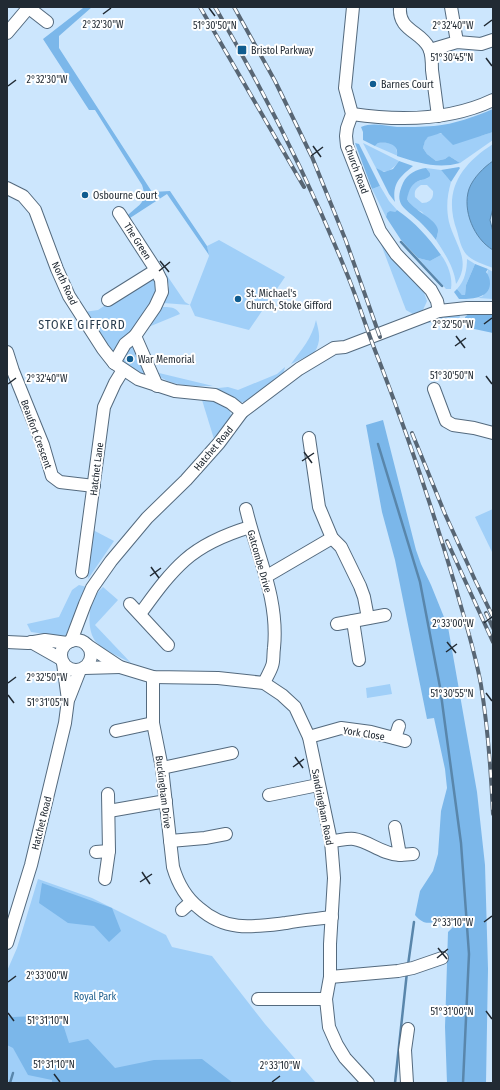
<svg xmlns="http://www.w3.org/2000/svg" width="500" height="1090" viewBox="0 0 500 1090" font-family="'Fira Sans Condensed',sans-serif">
	<style>
		.green { fill: #a0cff8; fill-rule: evenodd }
		.forest { fill: #7bb7ea }
		.water { fill: #71addf; stroke: #5986ab }
		.lines { fill: none; stroke-linecap: round; stroke-linejoin: round }
		.stream { stroke: #5986ab; stroke-width: 2.5 }
		.minor-casing { stroke: #546a7e; stroke-width: 14 }
		.minor { stroke: #fff; stroke-width: 12 }
		.rail-casing { stroke: #586674; stroke-width: 4 }
		.rail { stroke: #fff; stroke-width: 2.5; stroke-dasharray: 8; stroke-linecap: butt }
		.ticks { fill: none; stroke: #212a33; stroke-width: 1.5 }
		.poi-dot { fill: #105c8f; stroke: #fff; stroke-width: 1.5 }
		.labels { text-anchor: middle; stroke-width: 4; stroke-linejoin: round; paint-order: stroke }
		.poi-label { font-size: 10px; fill: #212a33; stroke: #fff; text-anchor: start }
		.street-label { font-size: 10px; fill: #212a33; stroke: #fff }
		.park-label { font-size: 10px; fill: #195b8b; stroke: #fff }
		.quarter-label { font-size: 12px; letter-spacing: 1px; fill: #273c4e; stroke: #fff }
		.ticks-label { font-size: 10px; text-anchor: middle; fill: #212a33; stroke: #fff; stroke-width: 4; stroke-linejoin: round; paint-order: stroke }
	</style>
	<rect width="100%" height="100%" fill="#cce6fd"/>
	<!-- green -->
	<g class="green">
		<path d="M493,132v8l-33,23 -11,-7 -4,3 -9,2 -9,-7 -4,-6c1,-4 2,-9 5,-11 9,-8 38,0 50,-1 5,0 10,-3 15,-4z"/>
		<path d="M363,143l36,18c-6,8 -14,15 -23,7z"/>
		<polygon points="378,143 390,143 395,145 398,156 375,146"/>
		<path d="M493,144v17c-11,7 -17,17 -24,28l20,58 4,3v18c-8,-3 -21,-7 -27,-14 -5,-6 -7,-16 -9,-23 -14,-39 2,-65 36,-87z"/>
		<path d="M426,168l15,2 10,12c-4,14 -5,26 -2,40 6,23 23,38 7,62 -2,-17 -11,-30 -20,-44l2,-7 -16,-21 -9,-4 -6,-9c2,-15 6,-17 21,-21l2,-5zM421,185h6l6,6c1,8 -4,12 -11,12l-7,-6c-1,-6 1,-9 6,-12z"/>
		<polygon points="380,186 389,201 397,210 395,212 387,213 386,217 372,189"/>
		<polygon points="376,231 422,287 427,301 423,310 413,314 406,310"/>
		<polygon points="219,240 285,277 249,330 195,316 190,305 163,303 169,286 166,274 185,302 190,305 209,256 207,246"/>
		<path d="M441,255c7,9 12,23 10,34h-5l-28,-31 12,3z"/>
		<path d="M467,259l8,5 -9,21 -1,10h-3l-5,-6c8,-8 10,-20 10,-30z"/>
		<polygon points="488,269 493,272 493,299 478,298 483,296"/>
		<path d="M150,276l8,4 -2,19 -24,36 16,43c-10,-5 -21,-11 -29,-18 -14,-13 -24,-32 -35,-48l14,-2z"/>
		<path d="M159,307c8,0 17,-1 21,7l-34,14z"/>
		<polygon points="456,313 460,316 457,327 424,322"/>
		<path d="M316,320c3,12 6,21 -2,33l-23,11c11,-15 21,-26 25,-44z"/>
		<polygon points="285,367 283,375 248,402 237,402 209,389 228,387 238,390 277,374"/>
		<path d="M157,371l2,2 54,13c-20,0 -41,1 -57,-12z"/>
		<polygon points="202,400 214,400 230,410 231,417 228,422 214,439"/>
		<polygon points="493,509 493,554 475,517"/>
		<polygon points="93,530 114,541 88,579"/>
		<polygon points="79,585 87,587 65,637 31,632 27,624 59,617 72,590"/>
		<path d="M103,587l15,13 -23,25 36,38c-11,-6 -26,-12 -35,-21 -9,-11 -8,-34 -1,-46 2,-3 5,-6 8,-9z"/>
		<polygon points="390,684 392,694 367,698 366,688"/>
		<polygon points="38,879 92,898 166,935 172,947 212,956 265,1024 316,1083 7,1083 7,971 17,948"/>
	</g>
	<!-- forest -->
	<g class="forest">
		<path d="M82,7h10l-33,29v12l93,144 18,-1 37,55 2,9 -42,-61 -37,24 -2,-3c12,-11 20,-13 14,-30l-47,-75h-6l-46,-71 40,-31z"/>
		<path d="M493,109v23l-40,13 -12,-12 -13,4 -3,4 -2,7 4,6 9,7 9,-2 4,-3 11,7c-22,6 -42,0 -63,-7 2,-12 -9,-14 -19,-13l-3,3 -12,-6v-8l-2,-5c12,-5 24,-1 36,0 12,0 25,0 37,-1 21,-2 40,-9 59,-17z"/>
		<polygon points="355,143 359,144 380,186 372,189"/>
		<path d="M399,161l14,5c-13,11 -21,17 -18,36l-6,-8 -13,-26 8,4 9,-3z"/>
		<polygon points="459,167 460,168 451,182 441,170"/>
		<path d="M426,168l4,5v3c-3,3 -5,3 -9,4 -10,3 -12,10 -14,19 6,12 29,19 31,31 0,4 -1,6 -2,10 -5,-7 -11,-13 -17,-19 -14,-13 -26,-16 -16,-38 4,-9 14,-14 23,-15z"/>
		<path d="M397,210c18,12 32,28 44,45l-11,6 -12,-3 -17,-18 -15,-23 1,-4 3,-2 5,1z"/>
		<path d="M475,264l13,5 -2,3c3,4 4,7 4,12 -1,15 -20,15 -31,15l-5,-7 3,-3 5,6h3l1,-10z"/>
		<polygon points="470,313 493,315 493,333 465,327 465,317"/>
		<path d="M383,420l33,130 5,14 10,21 17,42 29,165 8,73 3,104 -2,114h-39l-2,-56 3,-95 6,-6v-5l-6,-4c-15,5 -22,11 -33,-2l5,-24 13,-20 5,-17 3,-43 6,-23 -2,-19 -11,-51 -7,1 -32,-159 -13,-48 -16,-87z"/>
		<polygon points="42,883 112,908 121,931 109,942 94,926 68,923 39,903"/>
		<polygon points="60,1015 69,1043 88,1039 115,1068 154,1060 202,1059 233,1083 52,1083 52,1080 28,1075 13,1048 7,1045 7,1016 13,1017"/>
	</g>
	<!-- water -->
	<path class="water" d="M493,161v47l-3,12 3,12v18c-19,-11 -31,-40 -24,-61 4,-11 15,-22 24,-28z"/>
	<g class="lines">
		<!-- stream -->
		<g class="stream">
			<polyline points="401,242 442,286"/>
			<polyline points="378,444 420,582 440,687 461,843 469,954 463,1083"/>
			<polyline points="408,965 414,922"/>
			<polyline points="10,1083 13,1073"/>
			<polyline points="395,1083 407,972"/>
		</g>
		<defs>
			<g id="minor">
				<polyline points="353,7 345,88 352,114 347,128 346,136 347,146 380,231 396,254 431,290 437,301 439,311"/>
				<path d="M400,7c-2,24 21,24 29,41 3,6 3,15 3,22 2,15 4,31 6,46"/>
				<polyline points="451,7 457,42"/>
				<polyline points="29,8 47,22"/>
				<polyline points="7,33 29,7"/>
				<polyline points="430,50 457,42 481,44 493,40"/>
				<path d="M352,114c47,7 97,7 141,-14"/>
				<polyline points="7,188 23,196 35,210 57,269 69,296 103,349 114,363 138,379 175,391 215,395 231,403 242,412"/>
				<polyline points="108,300 156,270"/>
				<polyline points="135,336 157,386"/>
				<polyline points="7,352 13,371 43,445 52,476 60,482 94,486"/>
				<polyline points="114,363 125,344 135,336 155,307 162,292 161,280 156,270 119,213"/>
				<polyline points="434,389 446,421 453,425 474,428 493,433"/>
				<polyline points="309,438 319,507 332,538 341,547 360,586 364,597 368,618"/>
				<path d="M246,509c11,47 33,89 28,139 -1,6 0,13 -2,18 -2,6 -6,12 -8,17"/>
				<polyline points="82,572 104,407 115,383 123,370"/>
				<polyline points="267,576 332,538"/>
				<polyline points="130,604 168,645"/>
				<path d="M140,614c14,-19 27,-38 45,-54 18,-16 42,-26 65,-33"/>
				<polyline points="353,621 359,660"/>
				<polyline points="337,624 385,615"/>
				<circle cx="76" cy="655" r="15"/>
				<polyline points="71,641 85,604 92,588 111,561 147,518 186,480 219,443 242,412 299,369 334,348 345,347 439,311 467,308 493,308"/>
				<polyline points="7,642 28,643 45,640 67,643"/>
				<polyline points="31,642 61,659"/>
				<polyline points="87,645 120,667 153,677 218,678 264,683 282,695 295,707 309,737 331,841 334,878 330,944 330,977 326,999 329,1027 337,1045 345,1058 368,1083"/>
				<polyline points="84,668 120,667"/>
				<path d="M153,677v46l9,45 11,99c5,17 12,30 26,41 27,24 54,19 87,15 16,-3 31,-4 46,-6"/>
				<polyline points="69,698 80,670"/>
				<polyline points="116,731 153,723"/>
				<polyline points="309,737 341,728 371,732 405,741"/>
				<polyline points="395,738 399,726"/>
				<polyline points="162,768 232,753"/>
				<polyline points="269,795 318,785"/>
				<polyline points="109,811 166,801"/>
				<polyline points="170,841 205,838 226,834"/>
				<path d="M331,841c7,0 16,-3 23,-2 15,2 27,15 46,16l-5,-28"/>
				<polyline points="96,852 109,851"/>
				<polyline points="400,855 413,854"/>
				<polyline points="105,879 109,851 108,794"/>
				<polyline points="182,910 191,902"/>
				<polyline points="7,943 31,865 65,723 68,700 63,663"/>
				<polyline points="330,977 398,971 413,968 442,958"/>
				<polyline points="258,999 326,999"/>
				<polyline points="407,1083 405,1050 408,1029"/>
			</g>
		</defs>
		<!-- minor casing -->
		<use href="#minor" class="minor-casing"/>
		<!-- minor -->
		<use href="#minor" class="minor"/>
		<defs>
			<g id="rail">
				<polyline points="200,7 304,187"/>
				<path d="M215,7c50,86 95,175 132,267 12,29 21,60 33,89 28,73 53,147 75,222 9,33 20,66 26,100 7,43 10,86 12,129"/>
				<polyline points="234,7 275,81 312,157 346,241 380,337"/>
				<polyline points="412,433 445,514 475,580 493,617"/>
				<polyline points="447,541 493,642"/>
				<polyline points="486,613 493,628"/>
			</g>
		</defs>
		<!-- rail casing -->
		<use href="#rail" class="rail-casing"/>
		<!-- rail -->
		<use href="#rail" class="rail"/>
	</g>
	<!-- ticks -->
	<path class="ticks" d="M209,8l6,8M103,14l8,-6M484,26l8,-6M486,58l6,8M8,86l8,-6M313,146l8,11M311,156l12,-9M160,261l9,11M159,271l11,-9M484,324l8,-6M456,336l9,12M455,346l11,-8M486,376l6,8M8,384l8,-6M304,452l8,11M302,461l12,-8M151,567l8,11M150,576l11,-8M484,623l8,-6M447,642l9,11M446,652l11,-8M8,683l8,-6M486,693l6,8M8,695l6,8M295,757l8,11M293,767l11,-8M142,872l8,12M140,882l12,-8M484,922l8,-6M438,948l9,11M437,958l11,-9M8,982l8,-6M486,1011l6,8M8,1013l6,8M54,1074l6,8M272,1082l8,-6"/>
	<!-- markers -->
	<g class="poi-dot">
		<rect x="237" y="45" width="10" height="10" rx="2"/>
		<circle cx="373" cy="84" r="4"/>
		<circle cx="85" cy="195" r="4"/>
		<circle cx="238" cy="299" r="4"/>
		<circle cx="130" cy="359" r="4"/>
	</g>
	<g class="labels">
		<!-- poi labels -->
		<g class="poi-label">
			<text x="251" y="54">Bristol Parkway</text>
			<text x="381" y="88">Barnes Court</text>
			<text x="93" y="199">Osbourne Court</text>
			<text x="246" y="297">St. Michael's<tspan x="246" dy="12">Church, Stoke Gifford</tspan></text>
			<text x="138" y="363">War Memorial</text>
		</g>
		<!-- street labels -->
		<g class="street-label">
			<text transform="translate(357 169) rotate(70)" y="4">Church Road</text>
			<text transform="translate(138 241) rotate(57)" y="4">The Green</text>
			<text transform="translate(65 283) rotate(65)" y="4">North Road</text>
			<text transform="translate(37 434) rotate(70)" y="4">Beaufort Crescent</text>
			<text transform="translate(213 448) rotate(-50)" y="4">Hatchet Road</text>
			<text transform="translate(96 469) rotate(-83)" y="4">Hatchet Lane</text>
			<text transform="translate(260 561) rotate(74)" y="4">Gatcombe Drive</text>
			<text transform="translate(364 733) rotate(9)" y="4">York Close</text>
			<text transform="translate(164 792) rotate(83)" y="4">Buckingham Drive</text>
			<text transform="translate(323 807) rotate(79)" y="4">Sandringham Road</text>
			<text transform="translate(41 823) rotate(-76)" y="4">Hatchet Road</text>
		</g>
		<!-- park labels -->
		<g class="park-label">
			<text x="95" y="1000">Royal Park</text>
		</g>
		<!-- quarter labels -->
		<g class="quarter-label">
			<text x="82" y="329">STOKE GIFFORD</text>
		</g>
	</g>
	<g class="ticks-label">
		<text x="103" y="28">2°32'30"W</text>
		<text x="453" y="29">2°32'40"W</text>
		<text x="215" y="29">51°30'50"N</text>
		<text x="452" y="61">51°30'45"N</text>
		<text x="47" y="83">2°32'30"W</text>
		<text x="453" y="328">2°32'50"W</text>
		<text x="452" y="379">51°30'50"N</text>
		<text x="47" y="382">2°32'40"W</text>
		<text x="453" y="627">2°33'00"W</text>
		<text x="47" y="681">2°32'50"W</text>
		<text x="452" y="697">51°30'55"N</text>
		<text x="48" y="706">51°31'05"N</text>
		<text x="453" y="926">2°33'10"W</text>
		<text x="47" y="979">2°33'00"W</text>
		<text x="452" y="1015">51°31'00"N</text>
		<text x="48" y="1024">51°31'10"N</text>
		<text x="54" y="1068">51°31'10"N</text>
		<text x="280" y="1069">2°33'10"W</text>
	</g>
	<!-- border -->
	<rect width="500" height="1090" fill="none" stroke="#212a33" stroke-width="16"/>
</svg>
